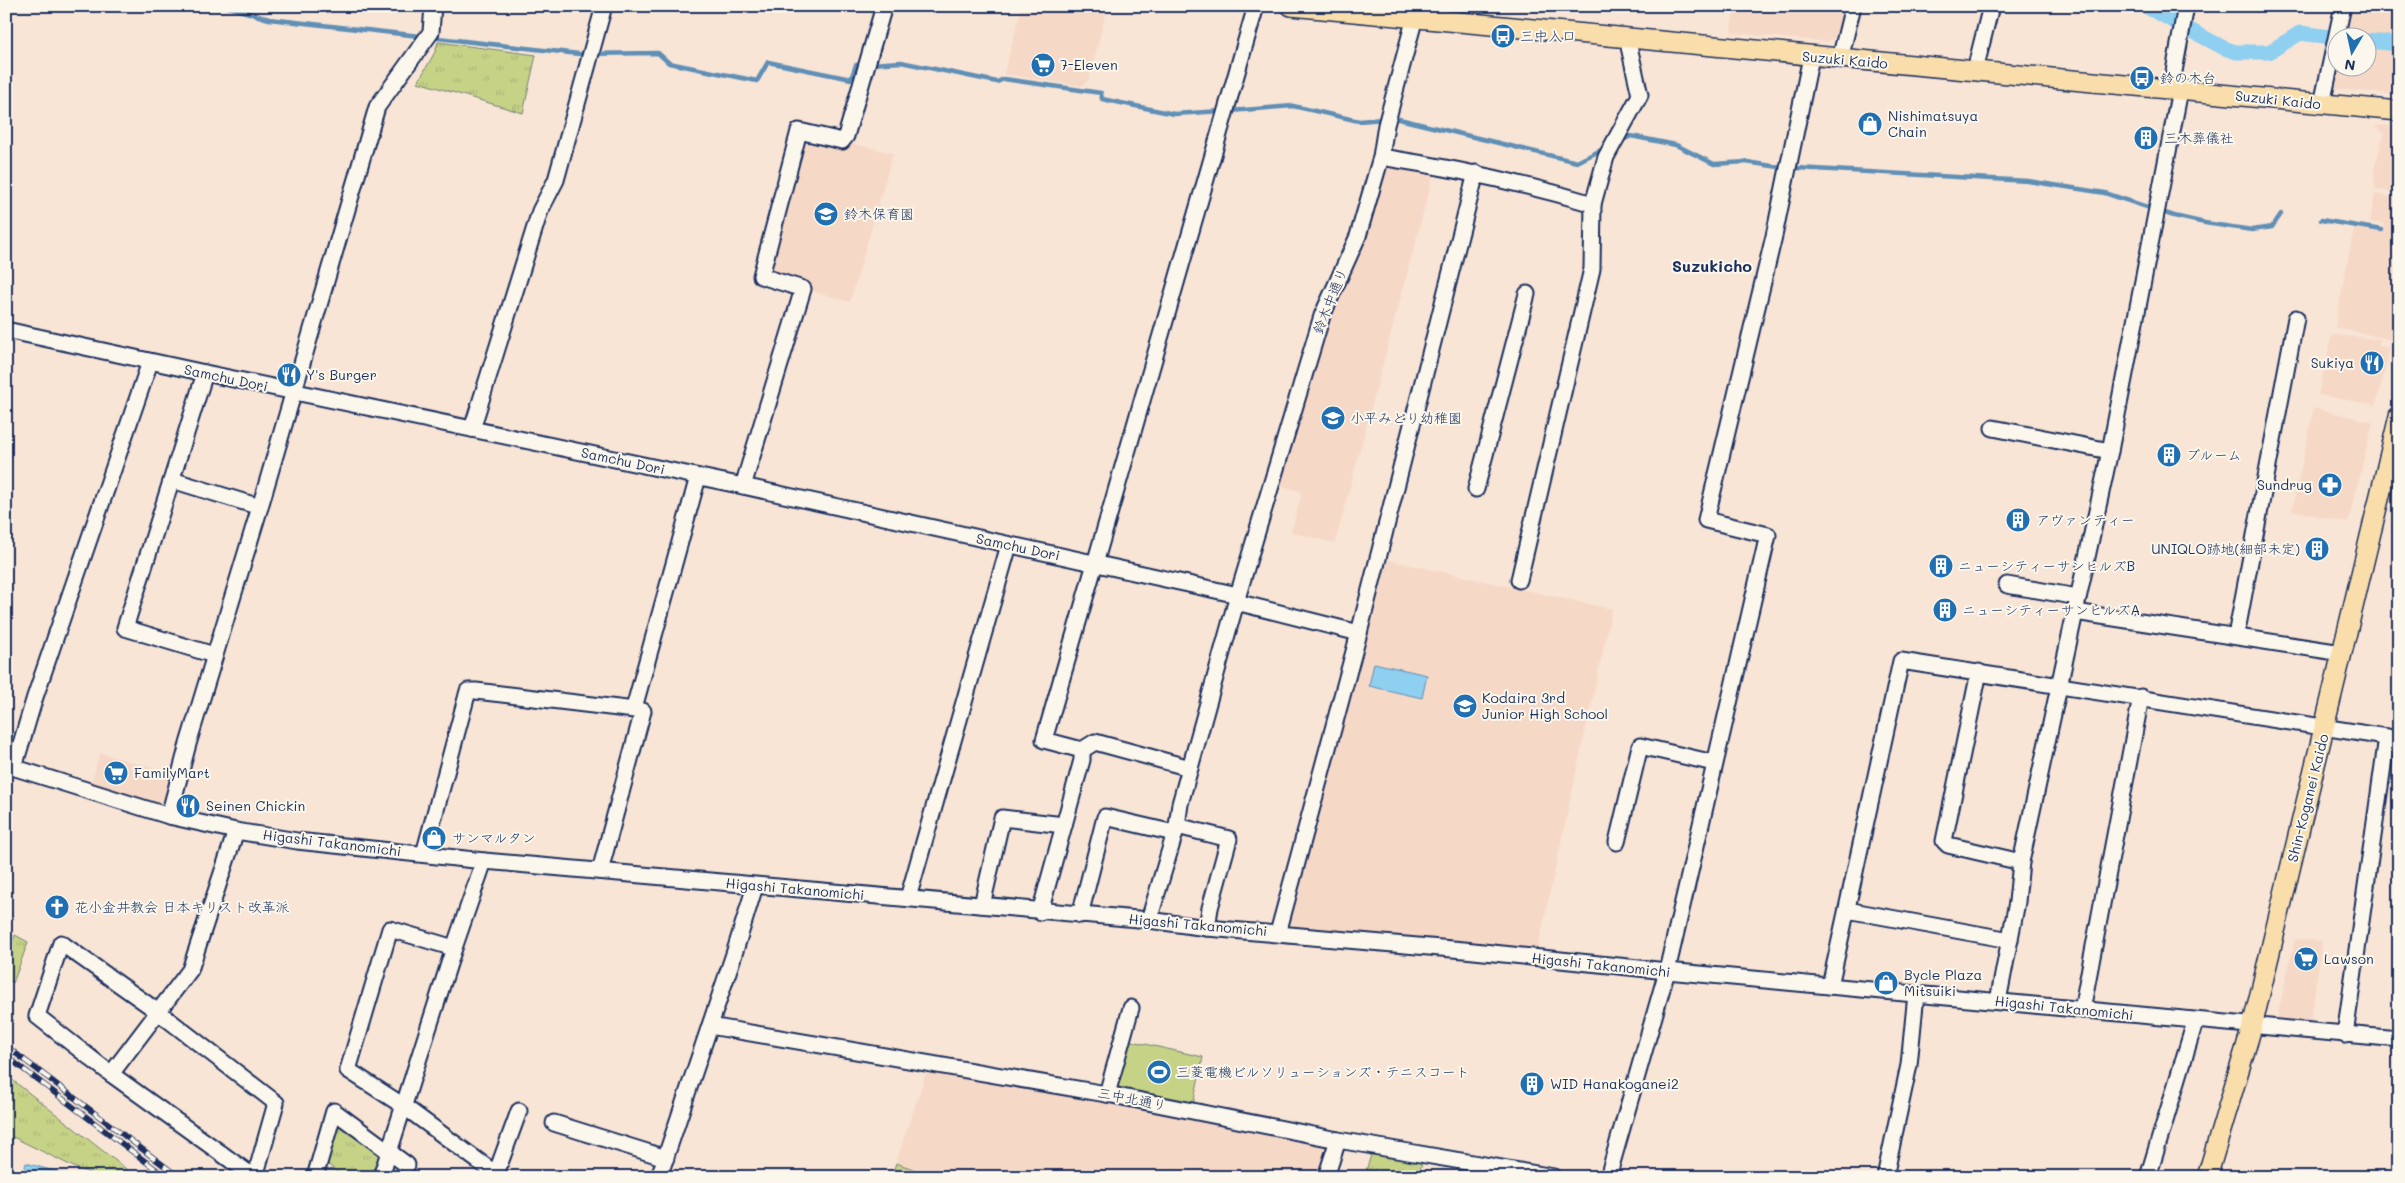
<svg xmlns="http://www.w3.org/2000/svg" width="2405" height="1183" viewBox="0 0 2405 1183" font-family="Mali,'Klee One',sans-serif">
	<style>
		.built { fill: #f6d8c7 }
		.grass { fill: url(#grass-tufts); stroke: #708172 }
		.garden { fill: #c6d386; stroke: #708172 }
		.water { fill: #8fcff0; stroke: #618fb6 }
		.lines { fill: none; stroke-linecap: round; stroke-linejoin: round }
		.stream { stroke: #618fb6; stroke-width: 4.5 }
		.canal { stroke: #8fcff0; stroke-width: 15 }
		.minor-casing { stroke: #1b2f5e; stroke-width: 19 }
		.major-casing { stroke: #1b2f5e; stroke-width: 22 }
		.minor { stroke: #fbf7ec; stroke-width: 15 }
		.major { stroke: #f9deab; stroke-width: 19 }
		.rail-casing { stroke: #1b2f5e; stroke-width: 5.5 }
		.rail { stroke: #fbf7ec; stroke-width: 4; stroke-dasharray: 11; stroke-linecap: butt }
		.labels { text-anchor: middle; stroke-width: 4; stroke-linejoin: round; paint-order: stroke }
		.poi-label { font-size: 14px; fill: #1b2f5e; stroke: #fbf7ec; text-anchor: start }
		.street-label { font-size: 14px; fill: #1b2f5e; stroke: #fbf7ec }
		.quarter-label { font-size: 16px; font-weight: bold; fill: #1b2f5e; stroke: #fbf7ec }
	</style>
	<defs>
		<pattern id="grass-tufts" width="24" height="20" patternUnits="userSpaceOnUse" patternTransform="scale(1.25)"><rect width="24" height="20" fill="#c6d386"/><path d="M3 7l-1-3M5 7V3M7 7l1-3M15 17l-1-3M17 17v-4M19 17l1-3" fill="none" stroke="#aab576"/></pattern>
	</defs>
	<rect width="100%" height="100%" fill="#f8e5d6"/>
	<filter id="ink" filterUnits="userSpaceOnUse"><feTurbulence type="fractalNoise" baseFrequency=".02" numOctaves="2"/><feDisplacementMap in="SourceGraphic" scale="10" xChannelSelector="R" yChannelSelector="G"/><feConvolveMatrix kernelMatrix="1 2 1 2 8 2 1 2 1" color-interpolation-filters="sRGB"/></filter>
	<g filter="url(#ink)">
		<!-- built -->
		<g class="built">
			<polygon points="1022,6 1103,7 1106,13 1088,81 1081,86 1004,74"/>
			<polygon points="1451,6 1545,6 1543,14"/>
			<polygon points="1735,6 1817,6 1818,9 1844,13 1838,36 1827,42 1734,33 1731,30"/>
			<polygon points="2350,6 2399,6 2399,42 2344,35"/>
			<polygon points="2368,45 2399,49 2399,95 2329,88 2337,50 2338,68 2368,68"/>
			<polygon points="2374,125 2399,127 2399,195 2375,189 2374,169 2384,134"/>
			<polygon points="799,131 893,153 850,302 761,276"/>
			<polygon points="1389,164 1435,169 1335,543 1291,532 1301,496 1299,491 1278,485 1274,488 1330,316 1365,240"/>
			<polygon points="2375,194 2399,199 2399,218 2393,221 2391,236 2399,238 2399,311 2392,340 2335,327 2354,228 2383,232 2384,224 2370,222"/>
			<polygon points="2332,335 2380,339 2379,346 2390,348 2376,405 2318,395"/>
			<polygon points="2314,408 2373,422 2348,523 2292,510"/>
			<polygon points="1374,557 1612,609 1537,952 1288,927 1286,924"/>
			<polygon points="100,753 175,774 166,806 159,809 90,787"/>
			<polygon points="2295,939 2322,941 2310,1025 2276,1022"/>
			<polygon points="927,1070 1334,1138 1320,1177 891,1177"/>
		</g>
		<!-- grass -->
		<g class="grass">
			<polygon points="438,42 536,55 523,113 418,82 435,52"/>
			<polygon points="15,935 28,942 13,983 6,978 6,958"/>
			<polygon points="6,1075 130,1172 127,1177 101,1177 78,1169 13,1137 6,1162"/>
			<polygon points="334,1111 389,1152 381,1177 344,1177 321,1159"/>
			<polygon points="1372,1152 1423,1161 1417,1177 1364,1177"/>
		</g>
		<!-- garden -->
		<g class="garden">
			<polygon points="1127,1040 1203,1057 1193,1105 1113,1087"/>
			<polygon points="896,1163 936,1177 891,1177"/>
		</g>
		<!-- water -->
		<g class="water">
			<polygon points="1374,663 1427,675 1422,698 1369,686"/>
			<polygon points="26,1163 74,1177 22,1177"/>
		</g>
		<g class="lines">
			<!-- stream -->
			<g class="stream">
				<polyline points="225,6 269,19 579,54 658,53 669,63 757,81 768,62 851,79 856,65 901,62 997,82 1004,79 1101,93 1102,99 1174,114 1222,111"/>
				<polyline points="1230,111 1293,106 1359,121 1395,118 1577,162 1607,147"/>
				<polyline points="1621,141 1631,136 1676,145 1714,164 1746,162 1779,167 2028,181 2105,193 2174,216 2205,223 2252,230 2272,227 2281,214"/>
				<polyline points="2321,220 2382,230"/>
				<polyline points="2395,229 2399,225"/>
			</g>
			<!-- canal -->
			<g class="canal">
				<polyline points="2145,6 2224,48 2236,52 2269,52 2300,33 2338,38"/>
				<polyline points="2368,41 2399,44"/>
			</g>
			<defs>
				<g id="minor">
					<polyline points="1840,59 1853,6"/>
					<polyline points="1975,70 1991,6"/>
					<polyline points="2171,88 2186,6"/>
					<polyline points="2322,104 2343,6"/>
					<path d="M1381,157c72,11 142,26 212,47"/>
					<polyline points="6,330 205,373 743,486 1238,595"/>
					<polyline points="205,373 125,628 214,655"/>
					<polyline points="1993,428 2110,451"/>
					<polyline points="472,429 540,211 556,180 604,6"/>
					<polyline points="172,480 260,507"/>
					<polyline points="743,486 803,289 761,276 799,131 842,141 846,136 884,6"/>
					<polyline points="1476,489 1527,294"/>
					<polyline points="1519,580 1592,269 1593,204 1606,157 1640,95 1627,38"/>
					<polyline points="2007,585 2078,597"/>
					<polyline points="1236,602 1359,633"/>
					<polyline points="2075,612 2342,653"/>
					<polyline points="2236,636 2296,318"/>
					<polyline points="1979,672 1944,841 1948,845 2021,862"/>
					<polyline points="634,708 698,477"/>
					<polyline points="1082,750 1095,742 1190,768"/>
					<polyline points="6,765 169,816 236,831 297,841 484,861 1149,920 1207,928 1464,950 1667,971 2399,1039"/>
					<polyline points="14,767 35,697 150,362"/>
					<polyline points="169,816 188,744 260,507 377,107 431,32 433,6"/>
					<polyline points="1177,826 1229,839 1210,908 1207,928"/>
					<polyline points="1617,842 1640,746 1714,763"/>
					<polyline points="424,854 468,691 476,691 643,711 600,871"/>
					<polyline points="908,898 1009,545"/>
					<polyline points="982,905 1002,818 1064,825"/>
					<polyline points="1847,910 2010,940"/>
					<polyline points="1040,912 1082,760 1082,750 1044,740 1256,6"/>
					<polyline points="1080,915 1105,817 1174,833"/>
					<polyline points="1149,920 1177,826 1180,804 1238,595 1322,316 1358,236 1381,157 1386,125 1418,6"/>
					<polyline points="1278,933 1359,633 1476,173"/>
					<polyline points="454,948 390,929 348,1070 402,1105 496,1174 519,1111"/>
					<polyline points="1830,986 1901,661 2399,739"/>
					<polyline points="1998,1001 2017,902 2021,862 2110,451 2180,90"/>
					<polyline points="2082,1010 2141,697"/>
					<polyline points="710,1026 1112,1095 1338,1140 1554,1177"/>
					<polyline points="2345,1035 2387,737"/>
					<polyline points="111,1074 190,970 236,831"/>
					<polyline points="1107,1094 1131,1008"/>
					<polyline points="554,1123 666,1158"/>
					<polyline points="254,1177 111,1074 37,1016 61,943 157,1011 276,1103 255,1177"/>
					<polyline points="315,1177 334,1111 407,1165"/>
					<polyline points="381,1177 454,948 484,861"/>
					<polyline points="659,1177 734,954 755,886"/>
					<polyline points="1326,1177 1338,1140"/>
					<polyline points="1608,1177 1667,971 1768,535 1706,520 1774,236 1811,57"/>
					<polyline points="1885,1177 1909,1065 1916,994"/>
					<polyline points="2148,1177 2195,1022"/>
				</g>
				<g id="major">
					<polyline points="1291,6 2399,111"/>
					<polyline points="2207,1177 2252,1027 2399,416"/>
				</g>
			</defs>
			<!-- minor casing -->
			<use href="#minor" class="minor-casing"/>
			<!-- major casing -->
			<use href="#major" class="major-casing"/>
			<!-- minor -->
			<use href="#minor" class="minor"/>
			<!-- major -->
			<use href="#major" class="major"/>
			<defs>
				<g id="rail">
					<polyline points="6,1046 179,1177"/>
					<polyline points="6,1056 166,1177"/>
				</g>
			</defs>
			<!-- rail casing -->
			<use href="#rail" class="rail-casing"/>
			<!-- rail -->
			<use href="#rail" class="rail"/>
		</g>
	</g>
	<!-- icons -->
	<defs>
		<symbol id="bus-disc" viewBox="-11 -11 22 22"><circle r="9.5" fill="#1f6fb2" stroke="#fbf7ec"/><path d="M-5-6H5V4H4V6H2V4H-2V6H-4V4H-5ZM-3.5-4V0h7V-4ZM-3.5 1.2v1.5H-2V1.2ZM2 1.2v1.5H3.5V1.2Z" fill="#fff"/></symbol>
		<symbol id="supermarket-disc" viewBox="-11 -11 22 22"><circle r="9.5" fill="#1f6fb2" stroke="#fbf7ec"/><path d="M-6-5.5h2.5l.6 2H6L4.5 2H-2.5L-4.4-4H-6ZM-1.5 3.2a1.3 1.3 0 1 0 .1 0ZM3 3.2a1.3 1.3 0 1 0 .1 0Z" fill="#fff"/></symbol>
		<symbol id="shop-disc" viewBox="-11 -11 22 22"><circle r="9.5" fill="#1f6fb2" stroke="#fbf7ec"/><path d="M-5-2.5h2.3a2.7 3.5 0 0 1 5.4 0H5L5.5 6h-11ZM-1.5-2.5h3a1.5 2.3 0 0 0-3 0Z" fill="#fff"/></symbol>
		<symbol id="building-disc" viewBox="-11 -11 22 22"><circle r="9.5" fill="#1f6fb2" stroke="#fbf7ec"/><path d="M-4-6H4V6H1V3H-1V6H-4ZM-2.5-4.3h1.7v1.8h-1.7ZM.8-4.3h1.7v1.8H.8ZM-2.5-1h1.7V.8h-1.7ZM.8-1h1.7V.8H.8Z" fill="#fff"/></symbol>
		<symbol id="school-disc" viewBox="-11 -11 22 22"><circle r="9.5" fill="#1f6fb2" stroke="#fbf7ec"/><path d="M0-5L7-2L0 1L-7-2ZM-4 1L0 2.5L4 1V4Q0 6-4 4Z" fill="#fff"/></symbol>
		<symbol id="restaurant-disc" viewBox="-11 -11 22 22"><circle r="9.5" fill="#1f6fb2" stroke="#fbf7ec"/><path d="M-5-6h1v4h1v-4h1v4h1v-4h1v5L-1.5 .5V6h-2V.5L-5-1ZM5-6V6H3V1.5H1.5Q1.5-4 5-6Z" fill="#fff"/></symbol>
		<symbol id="pharmacy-disc" viewBox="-11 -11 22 22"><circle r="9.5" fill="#1f6fb2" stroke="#fbf7ec"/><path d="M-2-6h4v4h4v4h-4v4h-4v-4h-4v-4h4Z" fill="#fff"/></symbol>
		<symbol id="church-disc" viewBox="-11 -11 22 22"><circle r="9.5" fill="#1f6fb2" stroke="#fbf7ec"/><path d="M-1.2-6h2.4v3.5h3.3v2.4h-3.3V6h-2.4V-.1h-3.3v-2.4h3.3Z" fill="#fff"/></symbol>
		<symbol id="stadium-disc" viewBox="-11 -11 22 22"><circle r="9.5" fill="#1f6fb2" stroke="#fbf7ec"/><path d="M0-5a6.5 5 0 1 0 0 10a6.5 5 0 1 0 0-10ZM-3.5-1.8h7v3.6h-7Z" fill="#fff"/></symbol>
	</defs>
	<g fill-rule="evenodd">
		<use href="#bus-disc" x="1489" y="22" width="28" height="28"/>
		<use href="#supermarket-disc" x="1029" y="51" width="28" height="28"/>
		<use href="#bus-disc" x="2128" y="64" width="28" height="28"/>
		<use href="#shop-disc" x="1856" y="110" width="28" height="28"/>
		<use href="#building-disc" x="2132" y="124" width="28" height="28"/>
		<use href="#school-disc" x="812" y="200" width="28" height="28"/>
		<use href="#restaurant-disc" x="2358" y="349" width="28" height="28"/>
		<use href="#restaurant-disc" x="275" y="361" width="28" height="28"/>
		<use href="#school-disc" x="1319" y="404" width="28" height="28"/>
		<use href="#building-disc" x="2155" y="441" width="28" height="28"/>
		<use href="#pharmacy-disc" x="2316" y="471" width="28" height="28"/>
		<use href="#building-disc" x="2004" y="506" width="28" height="28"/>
		<use href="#building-disc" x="2303" y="535" width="28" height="28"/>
		<use href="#building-disc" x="1927" y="552" width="28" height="28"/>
		<use href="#building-disc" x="1931" y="596" width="28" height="28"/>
		<use href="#school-disc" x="1451" y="692" width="28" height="28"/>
		<use href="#supermarket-disc" x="102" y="759" width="28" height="28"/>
		<use href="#restaurant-disc" x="174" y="792" width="28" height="28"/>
		<use href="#shop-disc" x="420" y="824" width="28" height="28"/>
		<use href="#church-disc" x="43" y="893" width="28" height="28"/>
		<use href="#supermarket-disc" x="2292" y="945" width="28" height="28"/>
		<use href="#shop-disc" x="1872" y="969" width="28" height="28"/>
		<use href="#stadium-disc" x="1145" y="1058" width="28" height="28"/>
		<use href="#building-disc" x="1518" y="1070" width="28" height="28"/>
	</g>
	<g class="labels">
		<!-- poi labels -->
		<g class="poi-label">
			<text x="1520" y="41">三中入口</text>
			<text x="1060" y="70">7-Eleven</text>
			<text x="2160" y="83">鈴の木台</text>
			<text x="1888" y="121">Nishimatsuya<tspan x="1888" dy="16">Chain</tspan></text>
			<text x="2164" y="143">三木葬儀社</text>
			<text x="844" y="219">鈴木保育園</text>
			<text x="2354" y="368" text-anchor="end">Sukiya</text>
			<text x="306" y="380">Y's Burger</text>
			<text x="1350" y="423">小平みどり幼稚園</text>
			<text x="2186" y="460">ブルーム</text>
			<text x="2312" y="490" text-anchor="end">Sundrug</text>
			<text x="2036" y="525">アヴァンティー</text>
			<text x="2300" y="554" text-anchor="end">UNIQLO跡地(細部未定)</text>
			<text x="1958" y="571">ニューシティーサンヒルズB</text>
			<text x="1962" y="615">ニューシティーサンヒルズA</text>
			<text x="1482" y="703">Kodaira 3rd<tspan x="1482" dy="16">Junior High School</tspan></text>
			<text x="134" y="778">FamilyMart</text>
			<text x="206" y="811">Seinen Chickin</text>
			<text x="452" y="843">サンマルタン</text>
			<text x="74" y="912">花小金井教会 日本キリスト改革派</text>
			<text x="2324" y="964">Lawson</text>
			<text x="1904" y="980">Bycle Plaza<tspan x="1904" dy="16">Mitsuiki</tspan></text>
			<text x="1176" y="1077">三菱電機ビルソリューションズ・テニスコート</text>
			<text x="1550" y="1089">WID Hanakoganei2</text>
		</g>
		<!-- street labels -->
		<g class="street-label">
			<text transform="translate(1845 60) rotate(5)" y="5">Suzuki Kaido</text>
			<text transform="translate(2278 100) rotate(6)" y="5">Suzuki Kaido</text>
			<text transform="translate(1330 301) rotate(-68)" y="5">鈴木中通り</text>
			<text transform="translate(226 378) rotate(12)" y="5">Samchu Dori</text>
			<text transform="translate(623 461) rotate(12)" y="5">Samchu Dori</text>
			<text transform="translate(1018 547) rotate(12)" y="5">Samchu Dori</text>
			<text transform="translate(2308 798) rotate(-76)" y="5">Shin-Koganei Kaido</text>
			<text transform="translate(332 843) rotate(7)" y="5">Higashi Takanomichi</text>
			<text transform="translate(795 889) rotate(5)" y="5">Higashi Takanomichi</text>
			<text transform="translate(1198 925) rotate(5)" y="5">Higashi Takanomichi</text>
			<text transform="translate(1601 965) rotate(6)" y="5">Higashi Takanomichi</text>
			<text transform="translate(2064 1008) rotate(6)" y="5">Higashi Takanomichi</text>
			<text transform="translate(1132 1099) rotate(11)" y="5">三中北通り</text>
		</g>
		<!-- quarter labels -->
		<g class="quarter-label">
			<text x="1712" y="272">Suzukicho</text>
		</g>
	</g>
	<!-- margin -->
	<rect width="2405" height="1183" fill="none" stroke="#fbf7ec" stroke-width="25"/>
	<rect x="12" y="12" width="2380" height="1158" fill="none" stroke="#1b2f5e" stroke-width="2" filter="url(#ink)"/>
	<!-- north arrow -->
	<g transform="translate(2352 52) rotate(189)"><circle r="24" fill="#fbf7ec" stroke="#a1a7b3"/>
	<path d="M0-4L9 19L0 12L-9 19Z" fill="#1f6fb2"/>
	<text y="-8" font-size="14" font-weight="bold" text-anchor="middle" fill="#1b2f5e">N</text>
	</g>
</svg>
